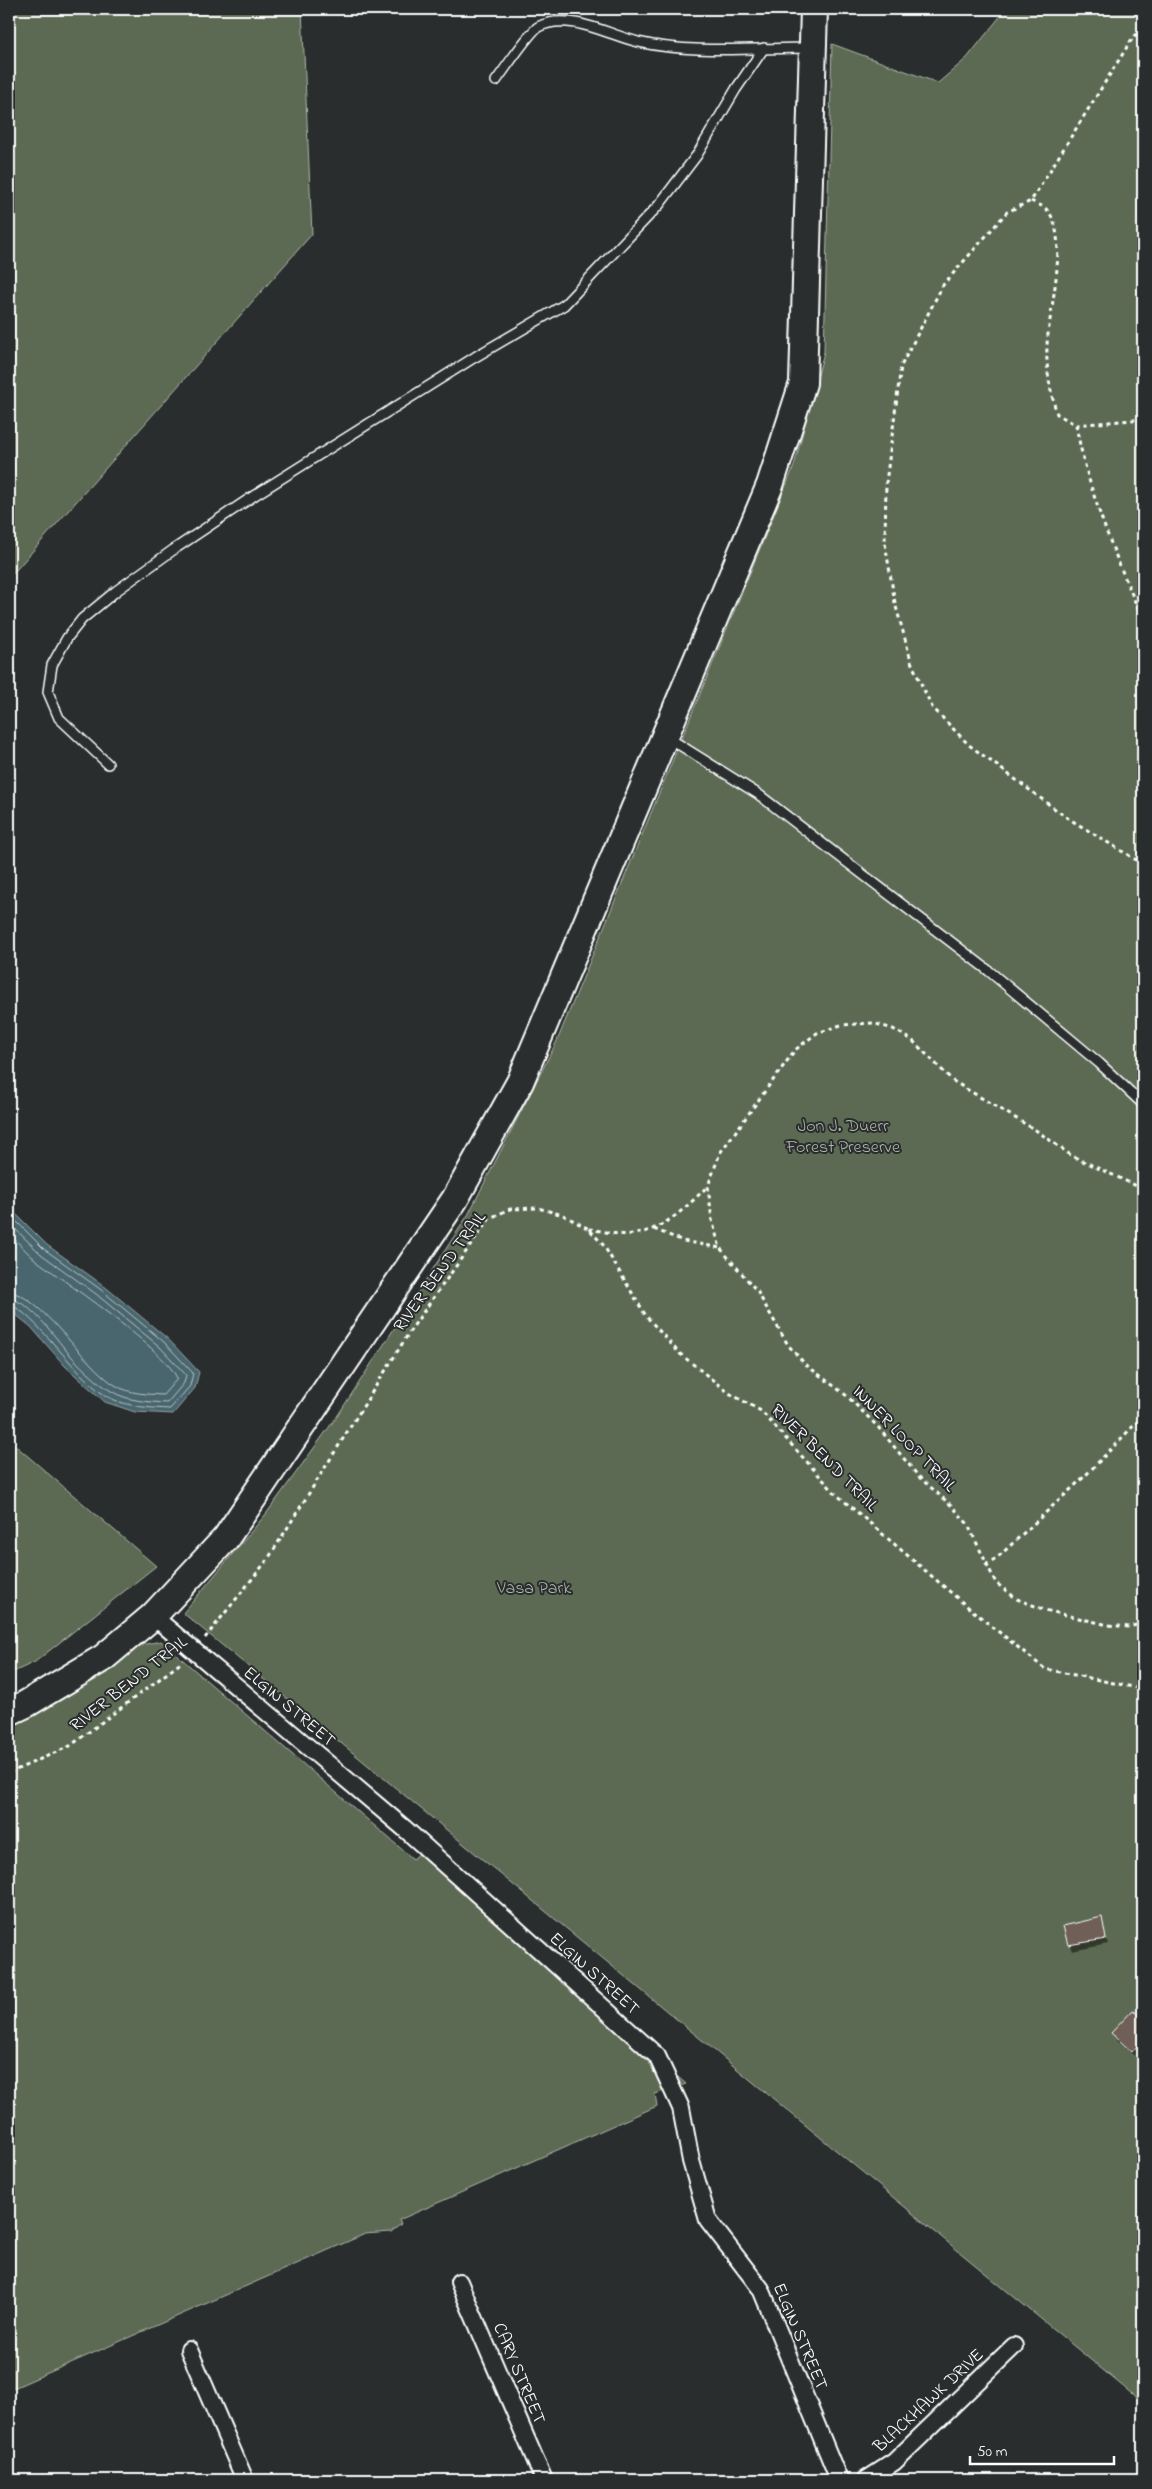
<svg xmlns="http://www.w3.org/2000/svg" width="1152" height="2489" viewBox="0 0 1152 2489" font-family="'Indie Flower',sans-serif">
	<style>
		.green { fill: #5c6b53; stroke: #aeb5a9 }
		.water { fill: #4a666e; stroke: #92a3a8 }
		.shadow { fill: #0007 }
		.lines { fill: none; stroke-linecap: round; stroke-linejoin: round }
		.shore { stroke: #b7c2c5; stroke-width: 1 }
		.building { fill: #6f5f57; stroke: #fff }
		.service-casing { stroke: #fff; stroke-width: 12 }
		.minor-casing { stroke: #fff; stroke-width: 20 }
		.primary-casing { stroke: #fff; stroke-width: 30 }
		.path { stroke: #fff; stroke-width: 3; stroke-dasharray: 4 4; stroke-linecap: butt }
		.service { stroke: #2a2d2e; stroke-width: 9 }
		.minor { stroke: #2a2d2e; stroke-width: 16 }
		.primary { stroke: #2a2d2e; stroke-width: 26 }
		.labels { text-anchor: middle; stroke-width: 4; stroke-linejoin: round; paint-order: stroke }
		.park-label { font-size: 18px; fill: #aeb5a9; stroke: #2a2d2e }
		.street-label { font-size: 18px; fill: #fff; stroke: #2a2d2e }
	</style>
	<rect width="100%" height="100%" fill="#2a2d2e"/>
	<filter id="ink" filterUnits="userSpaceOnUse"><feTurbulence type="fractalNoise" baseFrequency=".02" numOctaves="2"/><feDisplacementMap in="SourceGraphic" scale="10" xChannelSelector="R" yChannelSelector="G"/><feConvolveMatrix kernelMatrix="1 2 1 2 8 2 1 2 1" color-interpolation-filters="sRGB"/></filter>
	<g filter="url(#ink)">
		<!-- green -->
		<g class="green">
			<polygon points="9,9 302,9 312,234 9,578"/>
			<polygon points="1006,9 1143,9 1143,2403 183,1613 266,1514 338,1415 468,1215 557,1041 794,466 824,352 832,44 938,83 967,58"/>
			<polygon points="9,1440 156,1566 35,1662 9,1674"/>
			<polygon points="161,1641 413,1859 421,1852 686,2084 655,2094 657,2106 399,2220 401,2224 391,2232 365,2234 9,2390 9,1722 71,1693 141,1645"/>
		</g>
		<!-- water -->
		<polygon class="water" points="9,1207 47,1245 103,1285 168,1339 199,1372 195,1388 173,1414 135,1412 105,1402 65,1366 31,1327 9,1309"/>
		<!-- shadow -->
		<g class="shadow">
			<polygon points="1101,1919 1108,1944 1072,1951 1064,1927"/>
			<polygon points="1133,2012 1143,2021 1143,2051 1137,2058 1117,2041 1113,2033"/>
		</g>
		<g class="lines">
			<!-- shore -->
			<g class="shore">
				<path d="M9,1214l35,35 56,40 64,53 29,31 -3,13 -20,23c-21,-1 -41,-2 -60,-11 -30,-14 -78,-90 -101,-93"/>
				<path d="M9,1223l32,31 55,40 64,53 26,28 -2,8 -17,20c-19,-1 -40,-2 -56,-12 -13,-8 -28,-22 -38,-33 -15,-15 -41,-58 -64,-59"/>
				<path d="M9,1233c9,9 17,19 27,27 26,20 135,94 141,119l-14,16c-16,-1 -34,-1 -48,-10 -30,-18 -76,-92 -106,-93"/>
			</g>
		</g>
		<!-- building -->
		<g class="building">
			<polygon points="1102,1917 1106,1939 1068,1945 1063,1926"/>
			<polygon points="1133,2010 1143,2019 1143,2039 1132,2052 1111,2033"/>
		</g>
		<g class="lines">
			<defs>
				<g id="service">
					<path d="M496,81c8,-11 33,-48 42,-54 29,-16 71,8 100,15 51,12 118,6 172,6"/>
					<polyline points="667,737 758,794 989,971 1099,1063 1143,1104"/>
					<polyline points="108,764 59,718 48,692 52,665 67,638 82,619 116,591 173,550 255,495 475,357 564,305 659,205 697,155 736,89 764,48"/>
				</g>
				<g id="minor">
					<polyline points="153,1616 404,1828 657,2056 681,2108 691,2161 708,2220 761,2289 839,2480"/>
					<polyline points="459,2282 544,2480"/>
					<polyline points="189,2350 245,2480"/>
					<polyline points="866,2480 894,2462 1014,2346"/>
				</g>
				<polyline id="primary" points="9,1712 26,1704 103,1658 153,1616 226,1538 455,1199 520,1082 770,485 803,383 814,9"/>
			</defs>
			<!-- service casing -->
			<use href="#service" class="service-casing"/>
			<!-- minor casing -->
			<use href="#minor" class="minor-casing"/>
			<!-- primary casing -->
			<use href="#primary" class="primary-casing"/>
			<!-- path -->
			<g class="path">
				<polyline points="1143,28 1132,39 1031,201 1007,212 943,285 901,366 886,483 885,543 895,603 912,664 932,707 969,745 1066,817 1143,864"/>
				<path d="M1031,201c4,2 10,4 14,7 27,24 3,105 2,138 -1,23 3,45 10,68l19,11 67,-6"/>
				<path d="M1076,425c12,67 40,133 67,195"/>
				<polyline points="1143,1189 1072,1156 1037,1131 953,1081 912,1040 893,1029 873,1023 841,1025 817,1033 795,1050 720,1153 708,1186 712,1220 720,1248 757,1291 788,1345 805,1364 847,1396 878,1427 919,1477 952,1506 967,1523 996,1583 1017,1599 1045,1610 1108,1625 1129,1627 1143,1623"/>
				<path d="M589,1229c14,2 30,7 44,5 31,-3 54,-28 75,-48"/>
				<polyline points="654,1229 683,1241 720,1248"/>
				<polyline points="985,1565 998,1557 1085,1476 1143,1416"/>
				<polyline points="205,1638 268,1559 412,1328 490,1218 510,1209 538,1208 563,1215 589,1229 604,1246 646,1316 679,1353 729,1393 761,1411 836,1494 963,1603 1045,1669 1143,1689"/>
				<polyline points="9,1773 70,1746 182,1662"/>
			</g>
			<!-- service -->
			<use href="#service" class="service"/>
			<!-- minor -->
			<use href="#minor" class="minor"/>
			<!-- primary -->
			<use href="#primary" class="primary"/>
		</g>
	</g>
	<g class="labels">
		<!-- park labels -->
		<g class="park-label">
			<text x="843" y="1131">Jon J. Duerr<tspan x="843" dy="21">Forest Preserve</tspan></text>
			<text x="534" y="1593">Vasa Park</text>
		</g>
		<!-- street labels -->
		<g class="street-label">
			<text transform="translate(439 1271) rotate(-54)" y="6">RIVER BEND TRAIL</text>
			<text transform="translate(905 1438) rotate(46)" y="6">INNER LOOP TRAIL</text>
			<text transform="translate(825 1457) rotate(45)" y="6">RIVER BEND TRAIL</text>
			<text transform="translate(128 1683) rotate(-38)" y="6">RIVER BEND TRAIL</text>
			<text transform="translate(290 1706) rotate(40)" y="6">ELGIN STREET</text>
			<text transform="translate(595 1973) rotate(42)" y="6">ELGIN STREET</text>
			<text transform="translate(801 2336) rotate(67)" y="6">ELGIN STREET</text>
			<text transform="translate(520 2373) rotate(67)" y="6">CARY STREET</text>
			<text transform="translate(928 2400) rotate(-43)" y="6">BLACKHAWK DRIVE</text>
		</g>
	</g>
	<!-- margin -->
	<rect width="1152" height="2489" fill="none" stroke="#2a2d2e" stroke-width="30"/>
	<rect x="15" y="15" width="1122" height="2459" fill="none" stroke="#fff" stroke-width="2" filter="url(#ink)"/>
	<!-- scale -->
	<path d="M970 2456v8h144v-8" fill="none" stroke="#ffffff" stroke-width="2.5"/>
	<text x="977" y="2456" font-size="15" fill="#ffffff" stroke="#2a2d2e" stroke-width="4" paint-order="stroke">50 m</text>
</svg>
